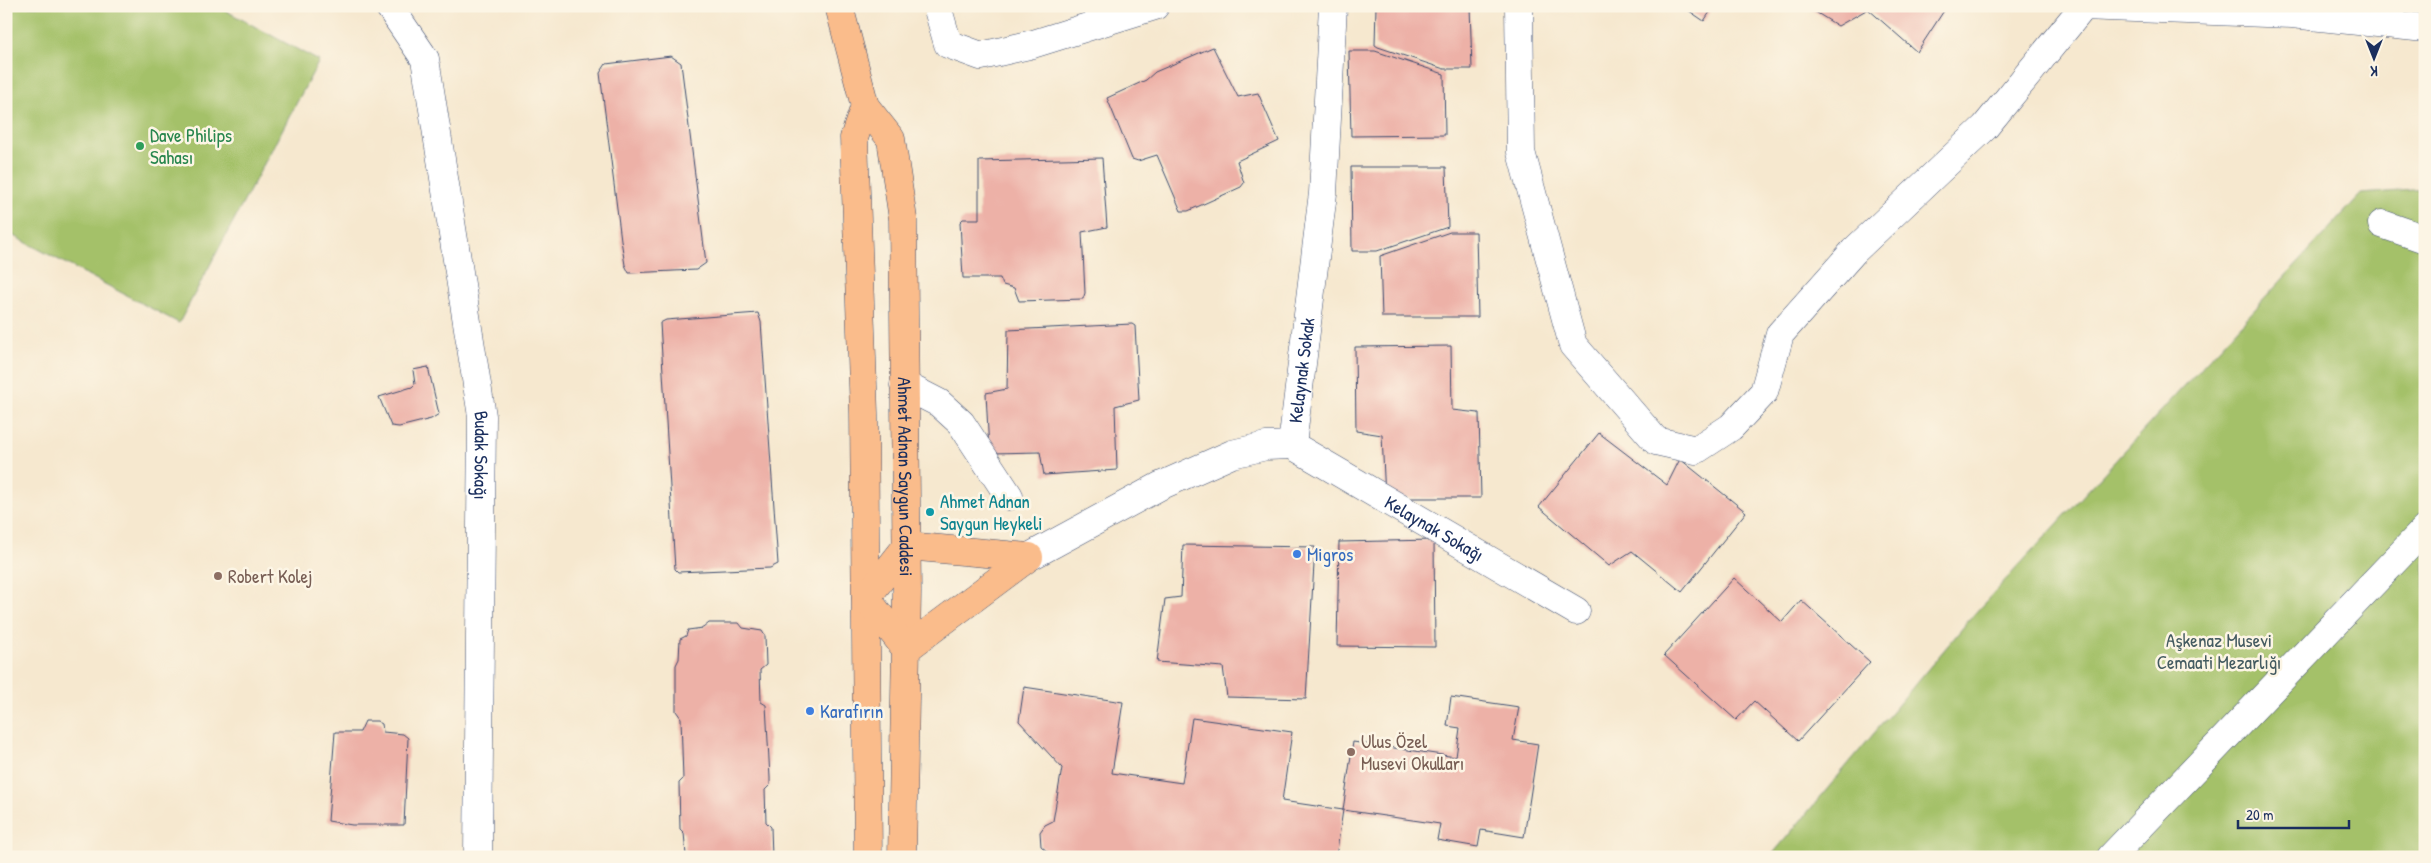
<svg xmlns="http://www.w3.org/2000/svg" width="2431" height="863" viewBox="0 0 2431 863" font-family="'Patrick Hand',sans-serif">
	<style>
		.green { fill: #a4c169; stroke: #607864 }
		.building { fill: #edb1a7 }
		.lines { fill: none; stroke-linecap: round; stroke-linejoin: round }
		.minor-casing { stroke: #3c4b6f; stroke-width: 29 }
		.major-casing { stroke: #3c4b6f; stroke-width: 29 }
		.minor { stroke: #fff; stroke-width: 28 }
		.major { stroke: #fabc8b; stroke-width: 28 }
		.leisure-dot { fill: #2e9e5b; stroke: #fcf5e5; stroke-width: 2 }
		.culture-dot { fill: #0f9aa8; stroke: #fcf5e5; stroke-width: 2 }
		.shop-dot { fill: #3f7fe0; stroke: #fcf5e5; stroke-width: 2 }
		.education-dot { fill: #8d6e63; stroke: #fcf5e5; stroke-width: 2 }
		.labels { text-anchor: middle; stroke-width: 5; stroke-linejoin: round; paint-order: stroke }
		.leisure-label { font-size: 19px; fill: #27864d; stroke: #fcf5e5; text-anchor: start }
		.street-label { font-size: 19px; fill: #1b2f5e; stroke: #fcf5e5 }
		.culture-label { font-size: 19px; fill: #0d838f; stroke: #fcf5e5; text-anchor: start }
		.shop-label { font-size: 19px; fill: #366cbe; stroke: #fcf5e5; text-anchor: start }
		.education-label { font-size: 19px; fill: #785e54; stroke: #fcf5e5; text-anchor: start }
		.park-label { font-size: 19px; fill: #445b61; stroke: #fcf5e5 }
	</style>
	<rect width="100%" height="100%" fill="#fcf5e5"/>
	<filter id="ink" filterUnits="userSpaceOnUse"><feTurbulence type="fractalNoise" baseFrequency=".02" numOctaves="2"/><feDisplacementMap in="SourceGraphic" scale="10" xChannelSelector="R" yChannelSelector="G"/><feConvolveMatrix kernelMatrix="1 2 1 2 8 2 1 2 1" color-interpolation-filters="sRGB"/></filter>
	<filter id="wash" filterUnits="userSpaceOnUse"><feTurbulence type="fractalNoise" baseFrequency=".0096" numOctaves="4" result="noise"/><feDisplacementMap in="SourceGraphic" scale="20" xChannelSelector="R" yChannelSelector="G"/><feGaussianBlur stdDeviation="1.12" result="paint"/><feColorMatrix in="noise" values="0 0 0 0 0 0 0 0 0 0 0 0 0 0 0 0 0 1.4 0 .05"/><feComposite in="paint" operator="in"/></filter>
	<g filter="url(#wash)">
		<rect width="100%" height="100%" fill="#f6e8cf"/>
		<!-- green -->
		<g class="green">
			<polygon points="6,6 217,6 319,61 179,323 6,232"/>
			<polygon points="2425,189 2425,857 1770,857 1976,612 2361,194"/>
		</g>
		<g id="blocks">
			<!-- building -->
			<g class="building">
				<polygon points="1376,6 1470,6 1472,69 1444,69 1378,47 1375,45"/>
				<polygon points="1682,6 1714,6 1704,21"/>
				<polygon points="1806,6 1947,6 1917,52 1868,9 1838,26"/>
				<polygon points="1213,47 1238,97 1258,93 1279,141 1237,161 1244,183 1241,187 1188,211 1181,211 1157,155 1138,161 1132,159 1107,98 1146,80 1155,72"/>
				<polygon points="1349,51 1375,51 1444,74 1445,135 1351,136"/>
				<polygon points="671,56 681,63 706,263 696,270 629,273 625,265 621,240 600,73 606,64"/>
				<polygon points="1102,158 1107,227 1082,232 1085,293 1083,299 1019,301 1014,288 1003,285 1000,278 963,278 960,222 963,219 979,219 979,161"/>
				<polygon points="1351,167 1446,167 1448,227 1377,251 1352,251"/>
				<polygon points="1450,232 1476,232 1478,317 1382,317 1380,256"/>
				<polygon points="758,313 761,322 778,564 770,568 678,572 675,569 660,323 666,320"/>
				<polygon points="1132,324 1135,326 1139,400 1115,406 1117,470 1044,475 1040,452 992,453 989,451 986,393 1007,389 1008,330"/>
				<polygon points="1451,346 1452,410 1479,413 1481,498 1385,498 1382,435 1356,431 1355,347"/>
				<polygon points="428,367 439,414 431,419 399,427 391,426 379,397 412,387 415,384 413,370"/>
				<polygon points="1599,433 1667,485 1680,459 1746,512 1682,592 1632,551 1609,566 1539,507"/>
				<polygon points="1434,540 1435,647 1337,646 1339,542"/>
				<polygon points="1183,545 1315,547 1306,699 1227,697 1223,667 1157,662 1165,599 1181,597"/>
				<polygon points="1734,578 1782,622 1801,600 1870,662 1798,741 1754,701 1736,720 1664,655"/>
				<polygon points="709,623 739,623 743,628 762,631 765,636 766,665 760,670 761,702 766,705 770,778 770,785 765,790 766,822 771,827 772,857 691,857 686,855 684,833 680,829 679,783 683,779 681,718 676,711 676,665 679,659 680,639 686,636 688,630 703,628"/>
				<polygon points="1024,687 1123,702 1112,773 1182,783 1192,718 1292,732 1282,801 1343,810 1336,857 1076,857 1049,853 1041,846 1040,832 1045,825 1053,821 1062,768 1019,721"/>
				<polygon points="1451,697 1519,707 1513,740 1538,744 1524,837 1481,830 1478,847 1437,840 1440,824 1343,810 1353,742 1456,757 1460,728 1447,726"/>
				<polygon points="365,721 377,721 382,724 383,732 403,734 408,738 404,825 352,825 328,821 335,732 360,732"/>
			</g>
		</g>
	</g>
	<g filter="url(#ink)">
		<use href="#blocks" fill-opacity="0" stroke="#3c4b6f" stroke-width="1"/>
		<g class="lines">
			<defs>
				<g id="minor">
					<path id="s1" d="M389,6l36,53 57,357 -4,441"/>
					<polyline points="937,6 948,44 981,56 1033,44 1155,6"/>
					<polyline points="1519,6 1521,152 1573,345 1656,441 1696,450 1731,427 1764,392 1780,334 1854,251 1985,127 2083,7"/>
					<polyline points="2082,6 2292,14 2425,28"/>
					<polyline points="2382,224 2425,239"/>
					<polyline points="904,385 939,403 961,423 1009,496"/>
					<path id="s2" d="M1292,445l284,166"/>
					<path id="s3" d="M1029,557l131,-71 72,-32 34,-8 26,-1 31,-252 10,-187"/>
					<polyline points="2111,857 2425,529"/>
				</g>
				<g id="major">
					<path id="s4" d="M839,6l26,100 26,33 12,80 4,373 -5,265"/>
					<polyline points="865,106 854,138 864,413 868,857"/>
					<polygon points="907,546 1029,557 906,649 866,598"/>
				</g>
			</defs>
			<!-- minor casing -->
			<use href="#minor" class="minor-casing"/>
			<!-- major casing -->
			<use href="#major" class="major-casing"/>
			<!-- minor -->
			<use href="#minor" class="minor"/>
			<!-- major -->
			<use href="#major" class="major"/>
		</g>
	</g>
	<!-- markers -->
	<circle class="leisure-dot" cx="140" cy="146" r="5"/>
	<circle class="culture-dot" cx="930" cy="512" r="5"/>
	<g class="shop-dot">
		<circle cx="1297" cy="554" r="5"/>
		<circle cx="810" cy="711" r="5"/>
	</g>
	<g class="education-dot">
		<circle cx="218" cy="576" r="5"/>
		<circle cx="1351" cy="752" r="5"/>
	</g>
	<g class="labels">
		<!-- leisure labels -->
		<g class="leisure-label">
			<text x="150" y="142">Dave Philips<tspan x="150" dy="22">Sahası</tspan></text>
		</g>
		<!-- street labels -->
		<g class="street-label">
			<text dy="7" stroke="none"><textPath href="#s3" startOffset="364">Kelaynak Sokak</textPath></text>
			<text dy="7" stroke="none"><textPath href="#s1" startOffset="465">Budak Sokağı</textPath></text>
			<text dy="7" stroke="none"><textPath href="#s4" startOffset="484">Ahmet Adnan Saygun Caddesi</textPath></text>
			<text dy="7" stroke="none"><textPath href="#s2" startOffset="165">Kelaynak Sokağı</textPath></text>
		</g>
		<!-- culture labels -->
		<g class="culture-label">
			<text x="940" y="508">Ahmet Adnan<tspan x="940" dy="22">Saygun Heykeli</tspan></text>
		</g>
		<!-- shop labels -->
		<g class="shop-label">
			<text x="1307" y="561">Migros</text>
			<text x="820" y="718">Karafırın</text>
		</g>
		<!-- education labels -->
		<g class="education-label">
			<text x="228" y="583">Robert Kolej</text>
			<text x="1361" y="748">Ulus Özel<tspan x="1361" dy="22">Musevi Okulları</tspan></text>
		</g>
		<!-- park labels -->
		<g class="park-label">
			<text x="2219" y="647">Aşkenaz Musevi<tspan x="2219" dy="22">Cemaati Mezarlığı</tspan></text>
		</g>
	</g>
	<!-- margin -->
	<rect width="2431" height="863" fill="none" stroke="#fcf5e5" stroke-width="25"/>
	<!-- north arrow -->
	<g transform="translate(2374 58) rotate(180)" stroke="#fcf5e5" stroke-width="4" paint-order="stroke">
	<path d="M0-4L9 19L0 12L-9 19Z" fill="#1b2f5e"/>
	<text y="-8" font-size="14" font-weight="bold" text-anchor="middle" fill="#1b2f5e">K</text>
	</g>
	<!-- scale -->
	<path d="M2238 820v8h111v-8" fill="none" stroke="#1b2f5e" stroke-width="2.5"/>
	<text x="2246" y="820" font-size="15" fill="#1b2f5e" stroke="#fcf5e5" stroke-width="4" paint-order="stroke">20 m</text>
</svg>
